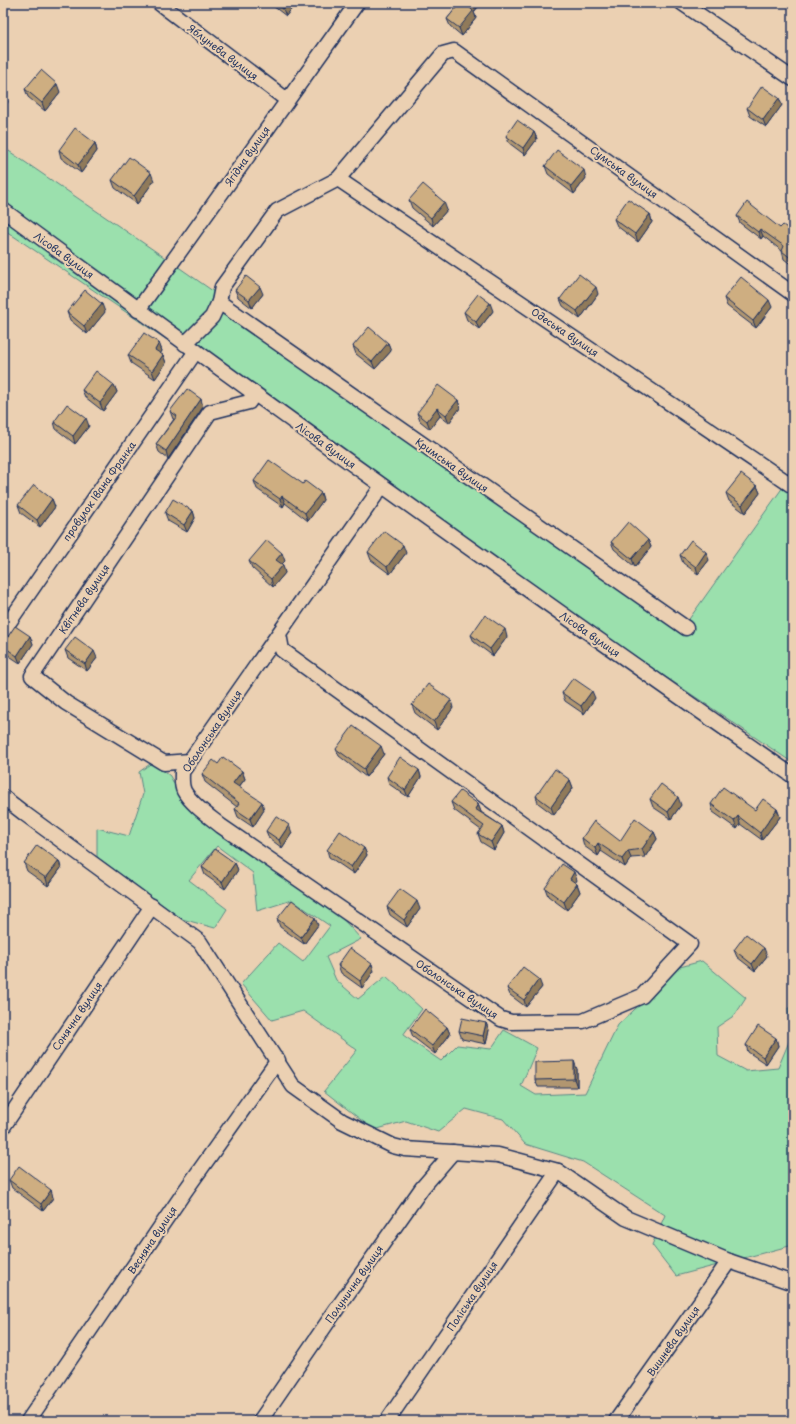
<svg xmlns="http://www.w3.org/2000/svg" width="796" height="1424" viewBox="0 0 796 1424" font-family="'Playpen Sans',sans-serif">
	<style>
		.green { fill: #9be0ad; stroke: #5b8886 }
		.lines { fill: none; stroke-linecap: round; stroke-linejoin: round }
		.street-casing { stroke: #1b2f5e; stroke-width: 17 }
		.street { stroke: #ebd0b2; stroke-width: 14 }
		.wall { fill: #b1966f; stroke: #1b2f5e }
		.shaded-wall { fill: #907a5a; stroke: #1b2f5e }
		.building { fill: #ceae81; stroke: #1b2f5e }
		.labels { text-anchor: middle; stroke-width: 4; stroke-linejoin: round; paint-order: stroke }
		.street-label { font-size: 10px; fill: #1b2f5e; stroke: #ebd0b2 }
	</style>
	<rect width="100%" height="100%" fill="#ebd0b2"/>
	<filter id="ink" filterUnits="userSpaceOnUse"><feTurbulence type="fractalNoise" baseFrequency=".025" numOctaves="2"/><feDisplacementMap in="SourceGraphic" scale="8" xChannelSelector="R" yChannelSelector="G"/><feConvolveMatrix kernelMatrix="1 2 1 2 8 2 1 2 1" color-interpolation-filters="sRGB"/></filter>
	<g filter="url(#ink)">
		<!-- green -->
		<g class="green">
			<polygon points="3,147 177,266 687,622 793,473 793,763 3,229"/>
			<polygon points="153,762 170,776 182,799 241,845 341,917 361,939 326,957 336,980 358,999 386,976 422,1009 403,1035 441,1061 457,1045 491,1049 504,1030 537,1048 521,1086 536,1095 585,1093 618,1025 680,967 702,961 746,998 735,1015 717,1027 718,1056 746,1071 778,1068 791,1037 788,1008 793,1008 793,1245 676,1276 652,1245 665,1215 583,1162 525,1144 503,1119 466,1109 438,1132 406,1121 374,1130 324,1091 357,1050 303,1011 272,1020 241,984 278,943 303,962 330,926 292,900 257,911 253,873 217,846 189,880 227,909 215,928 182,919 97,857 97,828 129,836 143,794 139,772"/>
		</g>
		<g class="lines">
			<defs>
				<g id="street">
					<polyline points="159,3 287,100"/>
					<polyline points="682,3 793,79"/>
					<polyline points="338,179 791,485"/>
					<path d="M3,210c261,192 524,381 790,566"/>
					<polyline points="219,302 686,628"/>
					<polyline points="138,310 357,3"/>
					<polyline points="185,344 212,317 219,302 222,287 277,211 338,179 443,54 454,51 793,294"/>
					<polyline points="3,631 196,351"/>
					<path d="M279,634l3,16 408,294 -48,52 -59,25 -72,1 -10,-3 -280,-193c-11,-9 -30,-22 -37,-35 -3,-6 -2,-13 -2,-19l200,-286"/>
					<polyline points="190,761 164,763 66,703 32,676 210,412 249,402 254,393"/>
					<polyline points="3,797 25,814 200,942 293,1086 342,1121 393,1146 405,1149 498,1155 558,1171 626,1218 729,1261 793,1283"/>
					<polyline points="3,1127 152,906"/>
					<polyline points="28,1421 185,1191 278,1060"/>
					<polyline points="260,1421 336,1310 422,1188 453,1152"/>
					<polyline points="387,1421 558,1171"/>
					<polyline points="616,1421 729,1261"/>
				</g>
			</defs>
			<!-- street casing -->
			<use href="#street" class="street-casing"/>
			<!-- street -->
			<use href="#street" class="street"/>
		</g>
		<!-- wall -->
		<g class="wall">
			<polygon points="269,3 296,3 286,16"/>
			<polygon points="460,3 481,3 474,12 476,18 462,36 450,26 447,19"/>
			<polygon points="25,89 60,92 45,111 28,97"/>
			<polygon points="782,105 766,127 750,116 747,108"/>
			<polygon points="793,122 793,136 792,136 789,128"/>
			<polygon points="534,132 537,139 525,155 509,143 506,136"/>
			<polygon points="95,143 97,151 81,173 61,158 59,150"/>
			<polygon points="545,166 586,178 574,194 548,174"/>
			<polygon points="112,180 154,181 137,204 115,188"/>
			<polygon points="409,200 447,210 433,226 412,208"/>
			<polygon points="650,214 652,222 638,242 617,226 614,219"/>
			<polygon points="737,216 780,228 793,232 793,266 784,259 782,251 763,236 761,239 740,223"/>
			<polygon points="235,290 263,294 252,308 238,297"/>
			<polygon points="598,294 580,319 563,306 560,299"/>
			<polygon points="724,298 772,307 756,328 727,306"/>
			<polygon points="493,311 479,329 467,320 464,312"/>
			<polygon points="67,312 105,312 87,334 70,320"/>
			<polygon points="159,343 162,351 160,354 163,355 166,363 155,379 131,363 128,355"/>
			<polygon points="388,343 391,351 375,369 356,354 353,346"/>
			<polygon points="114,385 117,392 103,411 85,397 82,390"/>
			<polygon points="458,400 460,408 449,423 440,416 430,429 420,421 417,413"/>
			<polygon points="203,407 168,459 159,452 156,444 174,419 173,419 170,411"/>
			<polygon points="54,422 89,426 75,444 56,429"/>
			<polygon points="254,481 303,484 321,493 323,500 308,521 285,503 283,507 257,489"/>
			<polygon points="757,486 760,493 745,513 729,501 726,493"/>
			<polygon points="52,499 55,507 40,527 21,513 18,505"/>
			<polygon points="193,511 195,518 187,532 168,521 165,513"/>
			<polygon points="648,540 651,547 635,567 614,549 611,542"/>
			<polygon points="368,552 406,553 390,574 371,560"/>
			<polygon points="680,555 709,560 698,574 683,563"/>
			<polygon points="249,561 285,561 282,564 285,573 273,587 252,568"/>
			<polygon points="471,635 507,637 493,656 474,642"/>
			<polygon points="30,636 33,644 20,663 5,653 3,648 3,644"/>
			<polygon points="65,650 97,658 87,671 68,658"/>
			<polygon points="562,693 595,698 584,714 565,701"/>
			<polygon points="412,705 453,708 437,730 415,713"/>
			<polygon points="336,749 384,754 366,777 339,756"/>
			<polygon points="218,764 242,771 245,779 239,787 264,810 253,827 238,817 235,809 237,807 205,782 202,774"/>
			<polygon points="419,770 421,777 408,797 389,784 387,777"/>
			<polygon points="570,780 573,788 554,815 538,803 536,796"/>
			<polygon points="650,799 681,805 671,819 653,807"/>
			<polygon points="451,802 478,804 481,812 502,826 504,833 494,850 481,842 478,834 481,830 454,810"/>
			<polygon points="711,804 755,810 777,809 780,817 762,840 740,824 737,829 713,812"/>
			<polygon points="266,831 292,833 282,848 269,838"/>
			<polygon points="654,832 657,839 645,857 631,858 625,867 601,851 598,856 584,846 582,838 620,841"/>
			<polygon points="364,848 367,855 354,874 329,857 327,850"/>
			<polygon points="59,861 61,868 48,886 27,871 24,863"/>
			<polygon points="235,863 238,870 225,889 205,875 202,867"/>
			<polygon points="577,880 575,883 577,884 580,892 567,910 548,896 545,888"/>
			<polygon points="387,907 420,909 407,927 390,915"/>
			<polygon points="277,919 318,925 304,944 280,927"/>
			<polygon points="734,950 767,956 755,971 737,957"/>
			<polygon points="338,965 374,971 362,988 341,973"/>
			<polygon points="542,987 526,1007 510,995 507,988"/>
			<polygon points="486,1023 489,1030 486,1044 462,1039 459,1031"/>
			<polygon points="447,1027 450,1034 435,1054 413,1037 410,1029"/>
			<polygon points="776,1038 778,1046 766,1064 748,1052 746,1045"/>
			<polygon points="577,1069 577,1087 538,1087 535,1080"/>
			<polygon points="9,1180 51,1190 53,1198 43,1211 12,1188"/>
		</g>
		<!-- shaded-wall -->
		<g class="shaded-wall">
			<polygon points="287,3 296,3 286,16 283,9"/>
			<polygon points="472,3 481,3 474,12 476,18 462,36 459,28 469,7"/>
			<polygon points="57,84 60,92 45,111 42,103"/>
			<polygon points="5,94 8,102 3,108 3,97"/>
			<polygon points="779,98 782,105 766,127 763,120"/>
			<polygon points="534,132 537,139 525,155 523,148"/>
			<polygon points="95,143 97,151 81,173 78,165"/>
			<polygon points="584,170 586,178 574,194 571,186"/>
			<polygon points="151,173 154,181 137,204 134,196"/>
			<polygon points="444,202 447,210 433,226 431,218"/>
			<polygon points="650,214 652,222 638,242 635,234"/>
			<polygon points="760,229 763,236 761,239 758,232"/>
			<polygon points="260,287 263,294 252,308 249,300"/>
			<polygon points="596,287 598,294 580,319 577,311"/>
			<polygon points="769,300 772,307 756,328 753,321"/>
			<polygon points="490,303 493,311 479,329 476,322"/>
			<polygon points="102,304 105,312 87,334 84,326"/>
			<polygon points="159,343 162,351 158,357 155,350"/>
			<polygon points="388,343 391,351 375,369 372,362"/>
			<polygon points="163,355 166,363 155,379 152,371"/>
			<polygon points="114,385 117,392 103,411 100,403"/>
			<polygon points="201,399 203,407 168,459 166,451"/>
			<polygon points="458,400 460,408 449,423 446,415"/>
			<polygon points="437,408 440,416 430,429 427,421"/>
			<polygon points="86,418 89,426 75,444 73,436"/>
			<polygon points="3,480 5,486 3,488"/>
			<polygon points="757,486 760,493 745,513 742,505"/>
			<polygon points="321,493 323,500 308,521 305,513"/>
			<polygon points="282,496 285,503 283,507 280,499"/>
			<polygon points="52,499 55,507 40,527 37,520"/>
			<polygon points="193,511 195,518 187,532 184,525"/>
			<polygon points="648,540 651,547 635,567 632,559"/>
			<polygon points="403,545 406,553 390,574 387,567"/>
			<polygon points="706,552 709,560 698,574 696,567"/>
			<polygon points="282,553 285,561 279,567 276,560"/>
			<polygon points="283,565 285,573 273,587 271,579"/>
			<polygon points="505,629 507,637 493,656 490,649"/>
			<polygon points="30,636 33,644 20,663 17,656"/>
			<polygon points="94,651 97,658 87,671 85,664"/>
			<polygon points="592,691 595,698 584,714 581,706"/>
			<polygon points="451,700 453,708 437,730 434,722"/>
			<polygon points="381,746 384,754 366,777 364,769"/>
			<polygon points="419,770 421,777 408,797 405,790"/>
			<polygon points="242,771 245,779 236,790 233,783"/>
			<polygon points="570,780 573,788 554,815 551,807"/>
			<polygon points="678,797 681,805 671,819 668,812"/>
			<polygon points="262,802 264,810 253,827 250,819"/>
			<polygon points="478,804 481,812 478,816 475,809"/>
			<polygon points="777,809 780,817 762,840 760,833"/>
			<polygon points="738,816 740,824 737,829 734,821"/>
			<polygon points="289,825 292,833 282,848 279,840"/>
			<polygon points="502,826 504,833 494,850 491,842"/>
			<polygon points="654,832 657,839 645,857 642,849"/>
			<polygon points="598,843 601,851 598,856 595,848"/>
			<polygon points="364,848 367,855 354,874 351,867"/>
			<polygon points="628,851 631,858 625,867 622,859"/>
			<polygon points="59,861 61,868 48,886 46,878"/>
			<polygon points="235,863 238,870 225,889 222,882"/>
			<polygon points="574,872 577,880 573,886 570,879"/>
			<polygon points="577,884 580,892 567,910 564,902"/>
			<polygon points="417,901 420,909 407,927 404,920"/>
			<polygon points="315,918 318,925 304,944 301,937"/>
			<polygon points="764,948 767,956 755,971 752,964"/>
			<polygon points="372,964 374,971 362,988 360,981"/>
			<polygon points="539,979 542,987 526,1007 524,1000"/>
			<polygon points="486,1023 489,1030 486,1044 483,1036"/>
			<polygon points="447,1027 450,1034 435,1054 432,1046"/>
			<polygon points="776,1038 778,1046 766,1064 763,1057"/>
			<polygon points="574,1061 577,1069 577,1087 574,1079"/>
			<polygon points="51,1190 53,1198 43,1211 41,1204"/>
		</g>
		<!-- building -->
		<g class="building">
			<polygon points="276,3 287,3 283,9"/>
			<polygon points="460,3 472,3 469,7 473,11 459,28 447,19"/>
			<polygon points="41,70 57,84 42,103 25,89"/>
			<polygon points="762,86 779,98 763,120 747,108"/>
			<polygon points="3,92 5,94 3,97"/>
			<polygon points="517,120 534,132 523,148 506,136"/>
			<polygon points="793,122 793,130 789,128"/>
			<polygon points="75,128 95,143 78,165 59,150"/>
			<polygon points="557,150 584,170 571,186 545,166"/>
			<polygon points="129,157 151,173 134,196 112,180"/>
			<polygon points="423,184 444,202 431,218 409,200"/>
			<polygon points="628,199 650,214 635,234 614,219"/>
			<polygon points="747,202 780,228 783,225 793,232 793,260 782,251 784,246 760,229 758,232 737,216"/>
			<polygon points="579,274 596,287 577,311 560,299"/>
			<polygon points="246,276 260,287 249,300 235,290"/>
			<polygon points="741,277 769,300 753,321 724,298"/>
			<polygon points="85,290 102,304 84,326 67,312"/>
			<polygon points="478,294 490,303 476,322 464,312"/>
			<polygon points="369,327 388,343 372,362 353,346"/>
			<polygon points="144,333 159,343 155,350 163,355 152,371 128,355"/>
			<polygon points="96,371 114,385 100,403 82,390"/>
			<polygon points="438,385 458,400 446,415 437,408 427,421 417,413"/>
			<polygon points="187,389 201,399 166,451 156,444 177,416 170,411"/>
			<polygon points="67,404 86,418 73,436 54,422"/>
			<polygon points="269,460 303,484 305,481 321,493 305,513 282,496 280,499 254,481"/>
			<polygon points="741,474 757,486 742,505 726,493"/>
			<polygon points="34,485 52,499 37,520 18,505"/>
			<polygon points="173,499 193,511 184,525 165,513"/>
			<polygon points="628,522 648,540 632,559 611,542"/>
			<polygon points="384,531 403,545 387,567 368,552"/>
			<polygon points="267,540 282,553 276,560 283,565 271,579 249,561"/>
			<polygon points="691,540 706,552 696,567 680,555"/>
			<polygon points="485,615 505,629 490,649 471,635"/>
			<polygon points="15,626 30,636 17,656 3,646 3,644"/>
			<polygon points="75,637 94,651 85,664 65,650"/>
			<polygon points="573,678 592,691 581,706 562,693"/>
			<polygon points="428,684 451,700 434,722 412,705"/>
			<polygon points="353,726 381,746 364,769 336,749"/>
			<polygon points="223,757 242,771 233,783 262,802 250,819 235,809 239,803 202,774 213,760 218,764"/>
			<polygon points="400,757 419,770 405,790 387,777"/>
			<polygon points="555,769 570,780 551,807 536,796"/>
			<polygon points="661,784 678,797 668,812 650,799"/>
			<polygon points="723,787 755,810 763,799 777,809 760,833 738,816 734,821 711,804"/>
			<polygon points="460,791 478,804 475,809 502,826 491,842 478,834 484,826 451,802"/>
			<polygon points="276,816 289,825 279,840 266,831"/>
			<polygon points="635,818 654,832 642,849 628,851 622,859 598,843 595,848 582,838 594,821 620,841"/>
			<polygon points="340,831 364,848 351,867 327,850"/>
			<polygon points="37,845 59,861 46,878 24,863"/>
			<polygon points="215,849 235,863 222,882 202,867"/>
			<polygon points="562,864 574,872 570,879 577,884 564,902 545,888"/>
			<polygon points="400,889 417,901 404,920 387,907"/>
			<polygon points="292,900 315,918 301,937 277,919"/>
			<polygon points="746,934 764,948 752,964 734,950"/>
			<polygon points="350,948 372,964 360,981 338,965"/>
			<polygon points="523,967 539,979 524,1000 507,988"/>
			<polygon points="425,1009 447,1027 432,1046 410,1029"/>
			<polygon points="462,1018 486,1023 483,1036 459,1031"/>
			<polygon points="758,1026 776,1038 763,1057 746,1045"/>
			<polygon points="574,1061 574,1079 535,1080 535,1062"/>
			<polygon points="19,1166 51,1190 41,1204 9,1180"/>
		</g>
	</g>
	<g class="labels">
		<!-- street labels -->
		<g class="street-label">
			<text transform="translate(223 52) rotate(37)" y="4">Яблунева вулиця</text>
			<text transform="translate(247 156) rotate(-55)" y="4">Ягідна вулиця</text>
			<text transform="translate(624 172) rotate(36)" y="4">Сумська вулиця</text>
			<text transform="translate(64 255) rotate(36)" y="4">Лісова вулиця</text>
			<text transform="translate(565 332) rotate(34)" y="4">Одеська вулиця</text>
			<text transform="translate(326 445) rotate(36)" y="4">Лісова вулиця</text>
			<text transform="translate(452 465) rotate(35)" y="4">Кримська вулиця</text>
			<text transform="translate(99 491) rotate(-55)" y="4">провулок Івана Франка</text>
			<text transform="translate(84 599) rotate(-56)" y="4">Квітнева вулиця</text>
			<text transform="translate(590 634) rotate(35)" y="4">Лісова вулиця</text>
			<text transform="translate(212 731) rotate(-56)" y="4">Оболонська вулиця</text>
			<text transform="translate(457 989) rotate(34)" y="4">Оболонська вулиця</text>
			<text transform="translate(77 1016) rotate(-56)" y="4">Сонячна вулиця</text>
			<text transform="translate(152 1240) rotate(-56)" y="4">Весняна вулиця</text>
			<text transform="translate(354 1284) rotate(-55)" y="4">Полунична вулиця</text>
			<text transform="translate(472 1296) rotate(-56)" y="4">Поліська вулиця</text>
			<text transform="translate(673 1341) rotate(-55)" y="4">Вишнева вулиця</text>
		</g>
	</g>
	<!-- margin -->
	<rect width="796" height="1424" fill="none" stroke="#ebd0b2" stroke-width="16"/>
	<rect x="8" y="8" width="780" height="1408" fill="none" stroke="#1b2f5e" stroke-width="1.5" filter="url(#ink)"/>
</svg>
